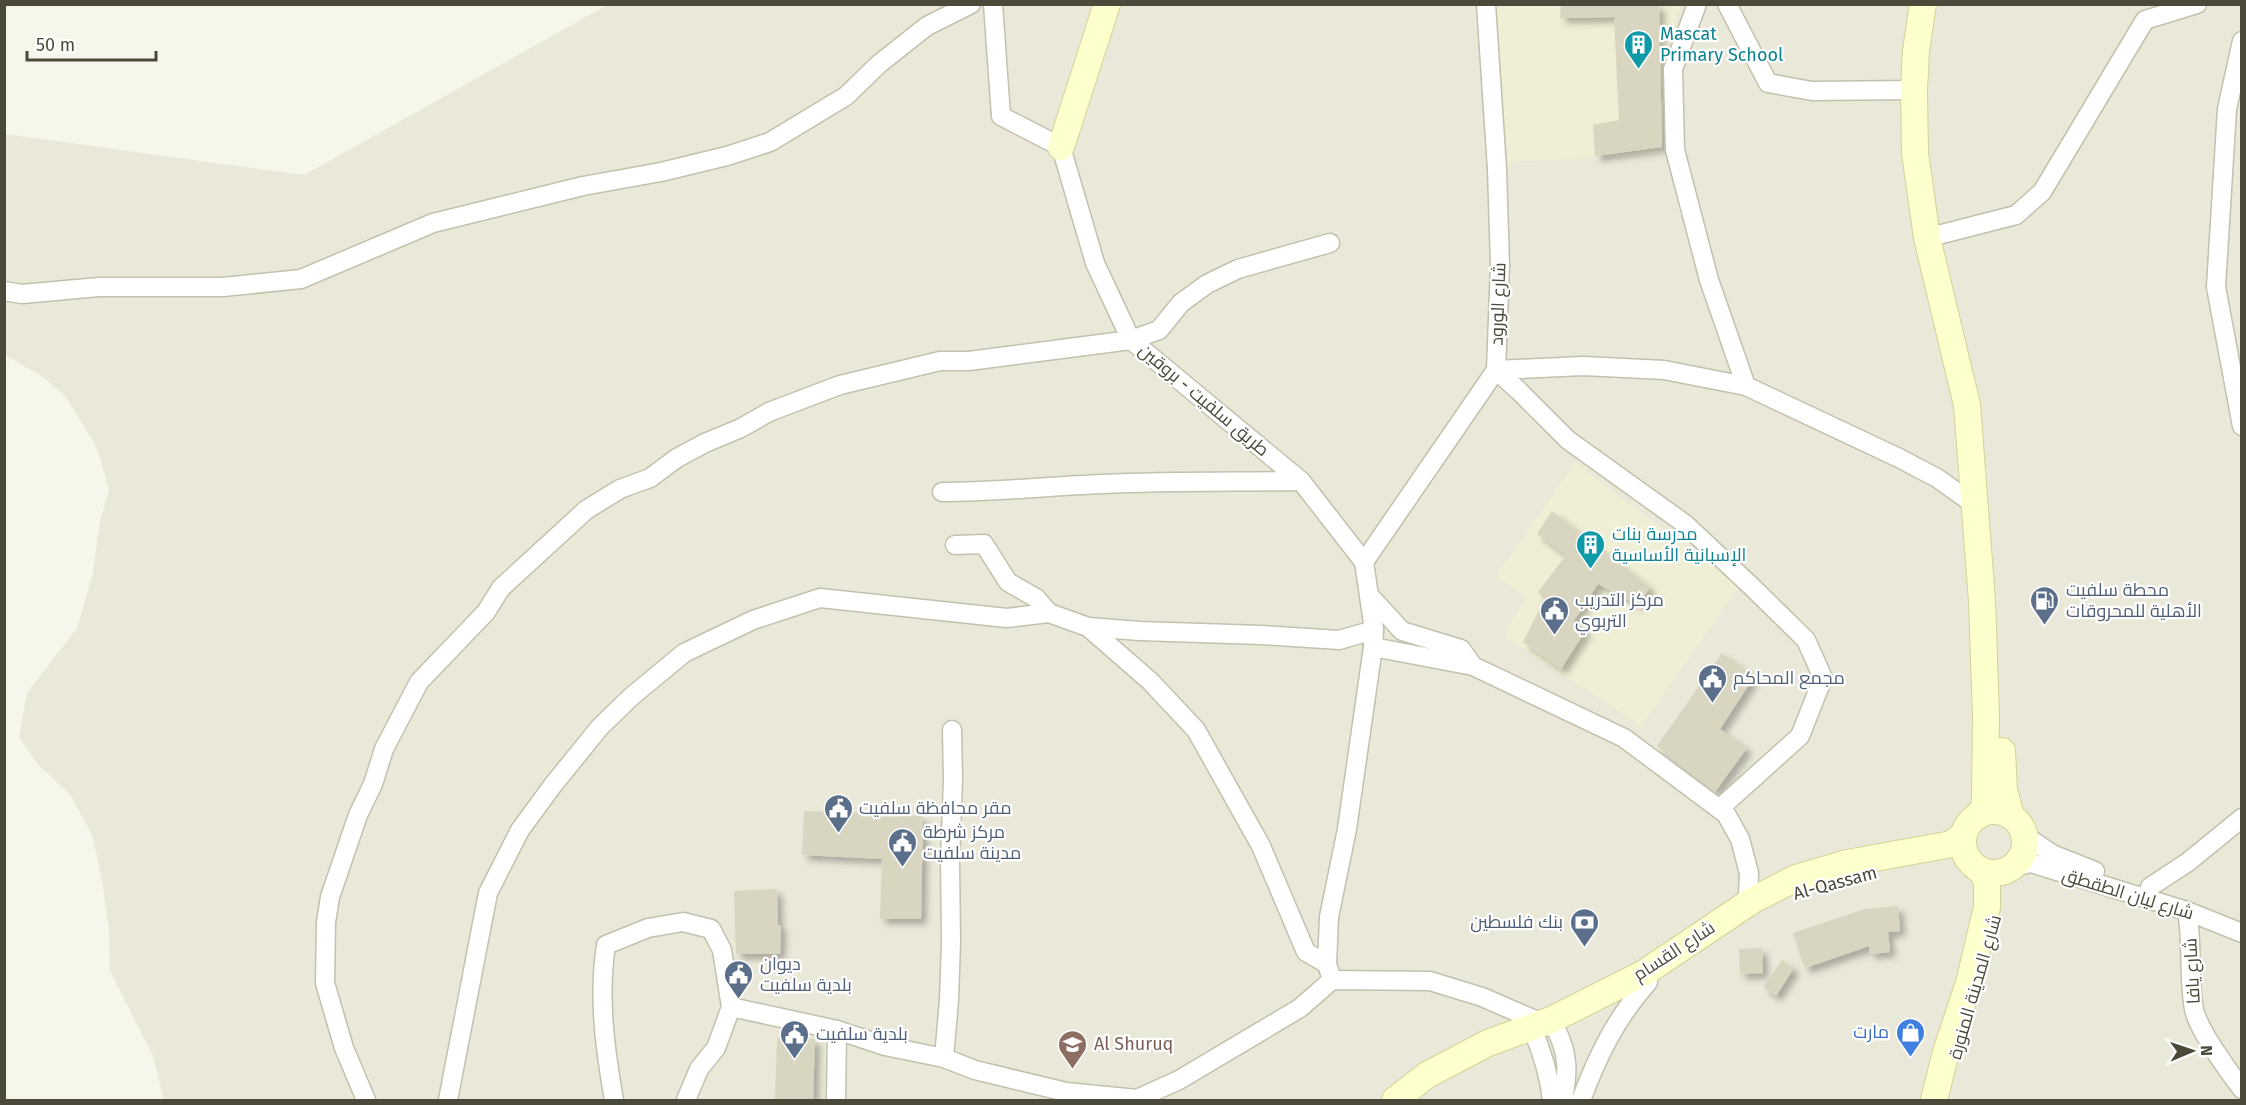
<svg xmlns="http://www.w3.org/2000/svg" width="2246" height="1105" viewBox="0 0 2246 1105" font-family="'Fira Sans',Cairo,sans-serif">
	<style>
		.residential { fill: #eae9d9 }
		.education { fill: #efefd5 }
		.building { fill: #d8d5c0; filter: url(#shadow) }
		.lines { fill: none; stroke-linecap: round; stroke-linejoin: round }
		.street-casing { stroke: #c2c1ad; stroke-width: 21 }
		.secondary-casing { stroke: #d2d398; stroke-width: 28 }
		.street { stroke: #fff; stroke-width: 18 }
		.secondary { stroke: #fdffcc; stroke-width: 26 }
		.labels { text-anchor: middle; stroke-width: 4.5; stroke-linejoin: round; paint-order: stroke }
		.culture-label { font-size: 18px; fill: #0d838f; stroke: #fff; text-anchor: start }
		.street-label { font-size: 18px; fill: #4b4939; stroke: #fff }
		.service-label { font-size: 18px; fill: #4e5e75; stroke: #fff; text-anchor: start }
		.shop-label { font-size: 18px; fill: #366cbe; stroke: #fff; text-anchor: end }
		.education-label { font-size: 18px; fill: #785e54; stroke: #fff; text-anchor: start }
	</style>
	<defs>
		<filter id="shadow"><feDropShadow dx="5.5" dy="5.5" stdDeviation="3" flood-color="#0004"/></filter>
	</defs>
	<rect width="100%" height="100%" fill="#f6f6eb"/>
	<!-- residential -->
	<polygon class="residential" points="607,5 2241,5 2241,1100 164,1100 153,1056 110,971 109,929 102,880 92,835 70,794 39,766 19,737 27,693 77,628 92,577 100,522 109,490 97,448 66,397 43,377 5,355 5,134 304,175"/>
	<!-- education -->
	<g class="education">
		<polygon points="1496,5 1681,5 1664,54 1662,154 1508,162"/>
		<polygon points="1575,463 1739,587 1641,726 1504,636 1526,596 1496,576"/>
	</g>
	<!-- building -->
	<g class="building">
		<polygon points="1561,4 1659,4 1662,147 1595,156 1593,125 1619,120 1614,17 1560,18"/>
		<polygon points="1552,511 1650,587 1639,605 1598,584 1573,622 1586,630 1561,669 1523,642 1544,600 1538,592 1566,555 1537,534"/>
		<polygon points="1722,653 1754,677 1720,729 1747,748 1715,792 1657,746"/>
		<polygon points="804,811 873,813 873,816 923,816 921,919 880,919 882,859 802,855"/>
		<polygon points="777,889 778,925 781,925 780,954 736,954 734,891"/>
		<polygon points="1898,906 1900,931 1888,932 1890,952 1870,954 1869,946 1805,968 1793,933 1865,909"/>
		<polygon points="1762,948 1763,973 1740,974 1739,949"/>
		<polygon points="1782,960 1794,968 1776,996 1763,987"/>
		<polygon points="777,1038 815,1039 813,1101 775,1101"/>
	</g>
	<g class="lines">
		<defs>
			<g id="street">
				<polyline points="993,4 1001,116 1061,147 1095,263 1131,340 1301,481 1364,562"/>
				<polyline points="1697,4 1673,69 1675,150 1709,280 1746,386"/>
				<polyline points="1727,4 1768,83 1812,91 1914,90"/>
				<polyline points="2242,41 2227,109 2216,287 2242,426"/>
				<polyline points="1938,235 2016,215 2042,192 2145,20 2197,4"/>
				<polyline points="4,291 22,294 99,287 223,287 301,279 433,223 583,186 661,172 727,156 770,142 846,96 879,64 927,26 971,4"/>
				<polyline points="1496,370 1519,391 1568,440 1685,524 1751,586 1806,640 1823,678 1800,736 1719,809"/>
				<polyline points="1496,370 1583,366 1664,370 1746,386 1899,458 1937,478 1975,505"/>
				<path d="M942,492c54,0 107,-6 161,-8 66,-3 132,-2 198,-3"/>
				<polyline points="955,545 984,544 1008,582 1036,598 1049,613"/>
				<polyline points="1364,562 1496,370 1500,265 1497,169 1486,4"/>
				<polyline points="1369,595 1402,631 1461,649 1473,666"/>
				<polyline points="1088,627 1150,681 1196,730 1261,846 1306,952 1327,964 1332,980"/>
				<polyline points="1373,647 1473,666 1624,738 1726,814 1740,839 1749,873 1748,894 1743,907"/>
				<polyline points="2024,835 2052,854 2095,871"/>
				<polyline points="2013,867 2031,863 2187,911 2242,933"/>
				<polyline points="2150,887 2188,862 2242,818"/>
				<path d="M2187,911c6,32 1,66 7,98 3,19 35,63 48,80"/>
				<polyline points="1327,964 1329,917 1347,829 1373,647 1374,630 1364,562"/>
				<path d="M731,1007l106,23 48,16 59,12 31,12 91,22 71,7 42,-19 121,-72 32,-28 98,1 52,16 74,32c13,27 12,43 7,71"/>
				<path d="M1531,1026c11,25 18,47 21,74"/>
				<polyline points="944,1058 949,1000 951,942 950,861 953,780 952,730"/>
				<polyline points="366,1100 344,1048 325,983 326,922 330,897 358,815 373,784 384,749 419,682 486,612 501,588 586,510 620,489 650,478 677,458 705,443 741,428 769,412 840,385 940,361 969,361 1131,340 1159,330 1181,303 1207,284 1238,269 1330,243"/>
				<polyline points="448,1100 488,893 520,830 553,785 600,727 631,697 684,653 753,620 820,598 1007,618 1049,613 1088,627 1140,631 1261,635 1339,640 1374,630"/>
				<path d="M614,1100c-9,-51 -16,-103 -8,-155l42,-17 35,-6 28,7 11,21 9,57 -15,41 -17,21 -13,31"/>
				<polyline points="836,1100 837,1030"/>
				<path d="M1581,1100c17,-45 35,-82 67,-118"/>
			</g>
			<g id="secondary">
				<polyline points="1923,4 1916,51 1914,90 1915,153 1927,238 1967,405 1982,601 1986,717 1985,799 1984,808 1978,816"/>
				<polyline points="1061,147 1107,4"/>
				<polyline points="2002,751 2004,790 2011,816"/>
				<circle cx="1994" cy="842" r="31"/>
				<polyline points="1395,1100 1427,1075 1488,1043 1551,1020 1644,973 1753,900 1796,878 1847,863 1952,844 1964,834"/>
				<polyline points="1934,1100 1946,1052 1969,983 1987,907 1987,883 1982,871"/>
			</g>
		</defs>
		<!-- street casing -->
		<use href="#street" class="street-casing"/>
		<!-- secondary casing -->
		<use href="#secondary" class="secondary-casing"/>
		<!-- street -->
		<use href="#street" class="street"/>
		<!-- secondary -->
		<use href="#secondary" class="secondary"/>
	</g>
	<!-- icons -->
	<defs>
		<symbol id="building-pin" viewBox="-11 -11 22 30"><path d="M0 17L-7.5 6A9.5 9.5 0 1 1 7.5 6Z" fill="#0f9aa8" stroke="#fff"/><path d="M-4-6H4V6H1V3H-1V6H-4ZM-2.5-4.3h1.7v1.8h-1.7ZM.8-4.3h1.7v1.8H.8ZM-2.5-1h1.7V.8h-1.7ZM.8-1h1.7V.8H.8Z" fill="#fff"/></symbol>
		<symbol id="fuel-pin" viewBox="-11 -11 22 30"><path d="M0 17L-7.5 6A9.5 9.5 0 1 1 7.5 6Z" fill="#5c6f8a" stroke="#fff"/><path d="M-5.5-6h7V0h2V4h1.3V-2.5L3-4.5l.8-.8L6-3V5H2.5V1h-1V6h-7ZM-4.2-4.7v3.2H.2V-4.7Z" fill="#fff"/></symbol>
		<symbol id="civic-pin" viewBox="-11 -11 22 30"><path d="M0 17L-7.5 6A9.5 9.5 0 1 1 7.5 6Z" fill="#5c6f8a" stroke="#fff"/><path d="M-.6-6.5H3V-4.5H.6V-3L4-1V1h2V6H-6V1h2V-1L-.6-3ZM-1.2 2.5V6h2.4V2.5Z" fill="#fff"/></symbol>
		<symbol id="bank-pin" viewBox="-11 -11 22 30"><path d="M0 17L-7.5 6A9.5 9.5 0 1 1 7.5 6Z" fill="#5c6f8a" stroke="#fff"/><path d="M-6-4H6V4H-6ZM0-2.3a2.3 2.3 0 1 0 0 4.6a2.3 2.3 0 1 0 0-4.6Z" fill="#fff"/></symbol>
		<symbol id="shop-pin" viewBox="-11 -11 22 30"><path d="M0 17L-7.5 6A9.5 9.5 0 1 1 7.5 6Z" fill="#3f7fe0" stroke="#fff"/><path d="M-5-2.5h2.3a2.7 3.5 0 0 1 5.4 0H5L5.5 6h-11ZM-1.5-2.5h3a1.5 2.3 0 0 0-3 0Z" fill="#fff"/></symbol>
		<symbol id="school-pin" viewBox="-11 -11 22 30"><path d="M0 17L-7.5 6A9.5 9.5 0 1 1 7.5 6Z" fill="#8d6e63" stroke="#fff"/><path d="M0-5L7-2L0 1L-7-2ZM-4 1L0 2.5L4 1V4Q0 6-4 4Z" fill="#fff"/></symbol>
	</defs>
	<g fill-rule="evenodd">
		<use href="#building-pin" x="1622" y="28" width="33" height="45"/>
		<use href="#building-pin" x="1574" y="528" width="33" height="45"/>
		<use href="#fuel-pin" x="2028" y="584" width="33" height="45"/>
		<use href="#civic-pin" x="1538" y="594" width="33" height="45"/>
		<use href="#civic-pin" x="1696" y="662" width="33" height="45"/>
		<use href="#civic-pin" x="822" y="792" width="33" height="45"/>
		<use href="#civic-pin" x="886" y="826" width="33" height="45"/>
		<use href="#bank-pin" x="1568" y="906" width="33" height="45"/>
		<use href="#civic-pin" x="722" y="958" width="33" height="45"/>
		<use href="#shop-pin" x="1894" y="1016" width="33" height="45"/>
		<use href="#civic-pin" x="778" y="1018" width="33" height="45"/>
		<use href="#school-pin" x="1056" y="1028" width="33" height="45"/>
	</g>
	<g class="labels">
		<!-- culture labels -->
		<g class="culture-label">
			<text x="1660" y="40">Mascat<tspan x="1660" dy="21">Primary School</tspan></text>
			<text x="1612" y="540">مدرسة بنات<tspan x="1612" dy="21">الإسبانية الأساسية</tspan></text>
		</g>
		<!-- street labels -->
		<g class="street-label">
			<text transform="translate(1498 304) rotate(-88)" y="6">شارع الورود</text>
			<text transform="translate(1204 400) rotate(40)" y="6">طريق سلفيت - بروقين</text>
			<text transform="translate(1835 883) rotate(-15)" y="6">Al-Qassam</text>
			<text transform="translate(2128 894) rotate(17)" y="6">شارع ليان الطقطق</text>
			<text transform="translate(1674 951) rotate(-33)" y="6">شارع القسام</text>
			<text transform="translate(2192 971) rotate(-93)" y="6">شارع يافا</text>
			<text transform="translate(1975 987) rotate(-74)" y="6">شارع المدينة المنورة</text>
		</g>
		<!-- service labels -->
		<g class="service-label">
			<text x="2066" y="596">محطة سلفيت<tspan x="2066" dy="21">الأهلية للمحروقات</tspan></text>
			<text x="1575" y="606">مركز التدريب<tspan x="1575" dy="21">التربوي</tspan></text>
			<text x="1733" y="684">مجمع المحاكم</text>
			<text x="859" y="814">مقر محافظة سلفيت</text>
			<text x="923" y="838">مركز شرطة<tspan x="923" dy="21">مدينة سلفيت</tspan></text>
			<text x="1563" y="928" text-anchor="end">بنك فلسطين</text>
			<text x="760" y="970">ديوان<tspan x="760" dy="21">بلدية سلفيت</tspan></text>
			<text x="816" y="1040">بلدية سلفيت</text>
		</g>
		<!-- shop labels -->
		<g class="shop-label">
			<text x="1889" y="1038">مارت</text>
		</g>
		<!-- education labels -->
		<g class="education-label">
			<text x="1094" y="1050">Al Shuruq</text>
		</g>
	</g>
	<!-- border -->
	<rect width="2246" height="1105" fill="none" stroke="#4b4939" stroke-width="12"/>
	<!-- north arrow -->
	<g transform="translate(2192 1051) rotate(88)" stroke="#ffffff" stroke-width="4.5" paint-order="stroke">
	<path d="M0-4.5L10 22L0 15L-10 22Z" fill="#4b4939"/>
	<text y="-9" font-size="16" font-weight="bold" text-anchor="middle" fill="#4b4939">N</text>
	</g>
	<!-- scale -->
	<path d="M27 51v9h129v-9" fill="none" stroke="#4b4939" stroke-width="3"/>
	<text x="36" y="51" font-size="18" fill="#4b4939" stroke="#ffffff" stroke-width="4.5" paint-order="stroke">50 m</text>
</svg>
